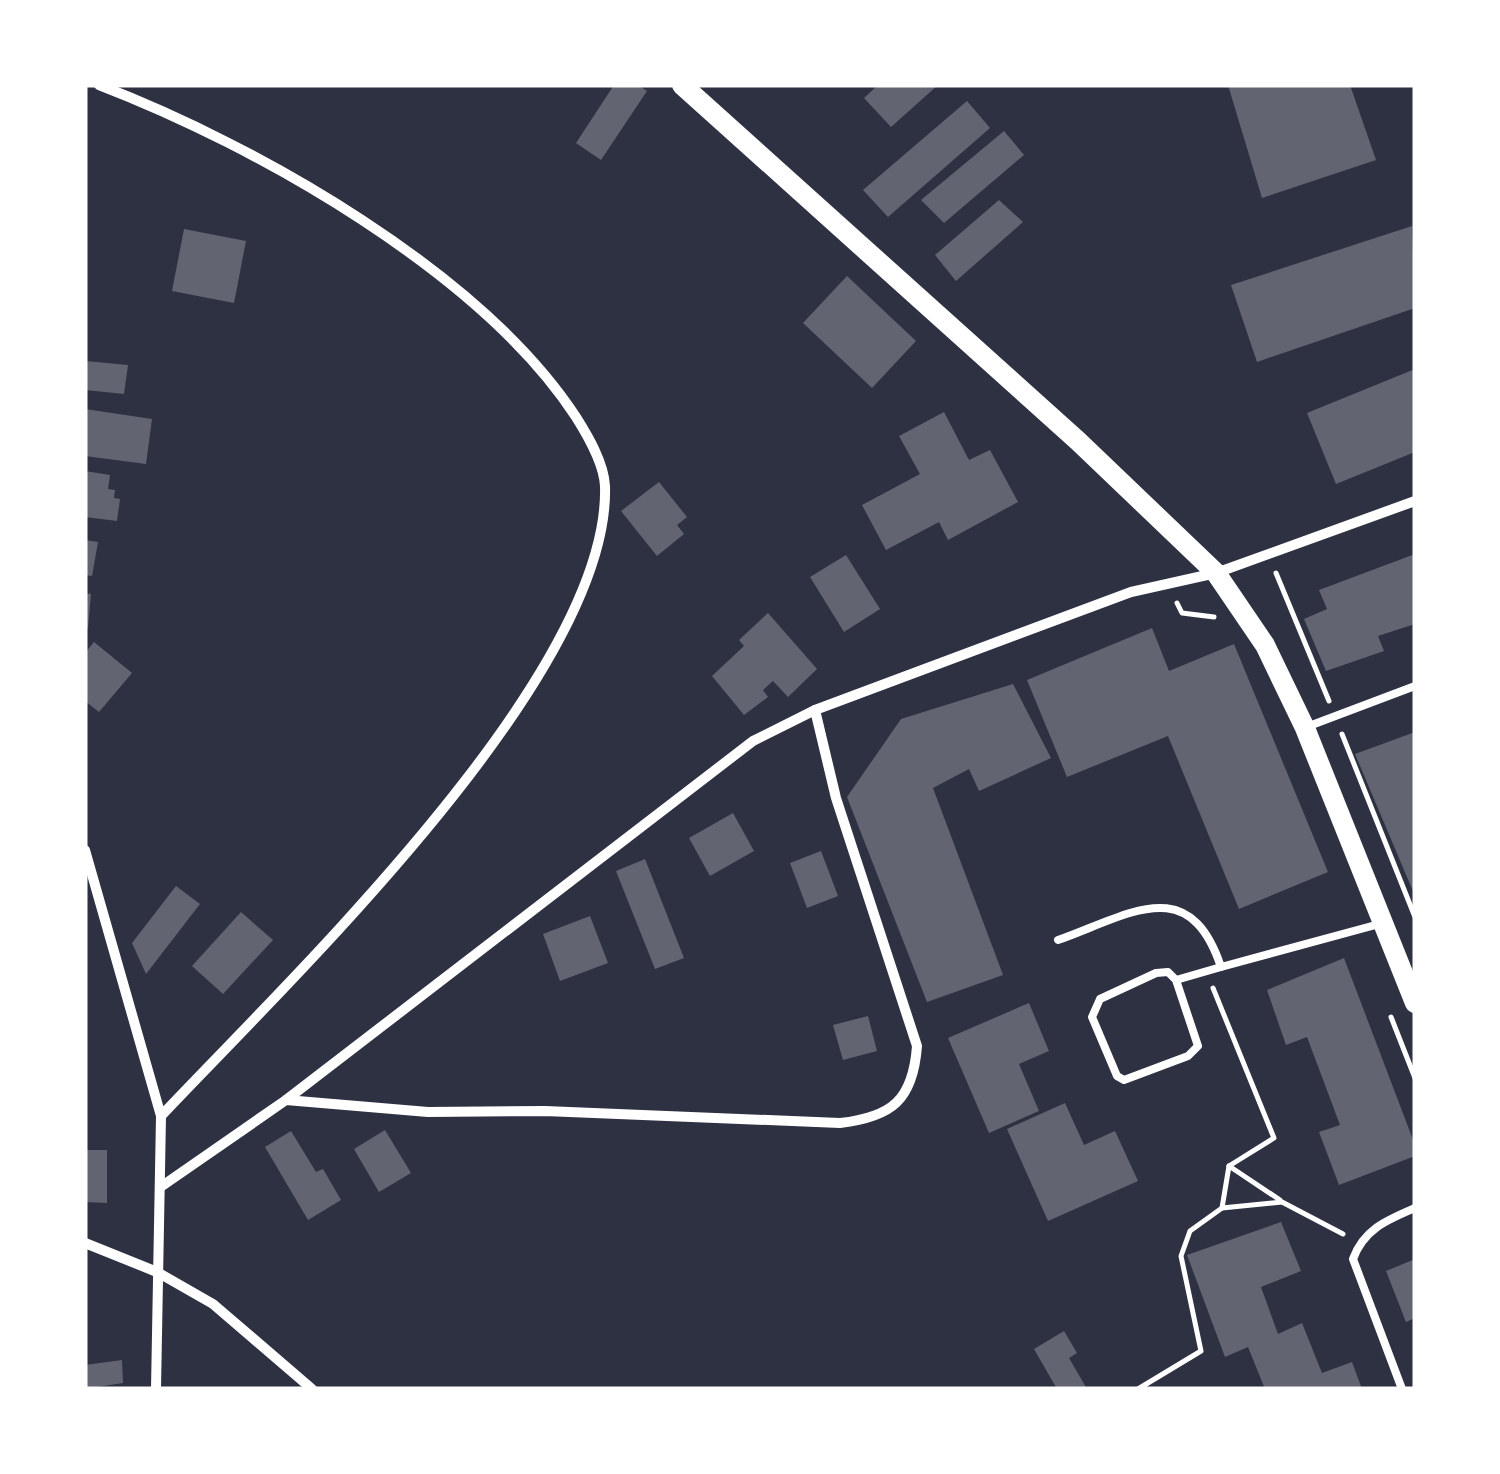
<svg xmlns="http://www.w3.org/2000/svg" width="1500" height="1474" viewBox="0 0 1500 1474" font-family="Manrope,sans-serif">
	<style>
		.building { fill: #626471 }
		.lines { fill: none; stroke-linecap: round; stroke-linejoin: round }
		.path { stroke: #fff; stroke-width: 5 }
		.service { stroke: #fff; stroke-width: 8 }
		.minor { stroke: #fff; stroke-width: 10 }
		.secondary { stroke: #fff; stroke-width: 20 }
	</style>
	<rect width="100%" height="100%" fill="#2d3142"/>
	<!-- building -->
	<g class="building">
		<polygon points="614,85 638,85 647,91 601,160 576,143"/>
		<polygon points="878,85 938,85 891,127 864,98"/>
		<polygon points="1228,85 1350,85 1376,160 1262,198"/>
		<polygon points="967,101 990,128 888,217 863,190"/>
		<polygon points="1004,131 1024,155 944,223 921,200"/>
		<polygon points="999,200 1023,222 956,281 935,255"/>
		<polygon points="1412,226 1415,308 1257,362 1231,285"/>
		<polygon points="184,229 246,241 234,303 172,291"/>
		<polygon points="847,276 916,341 872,388 803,323"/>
		<polygon points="85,361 128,365 124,394 85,390"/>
		<polygon points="1415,369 1415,452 1336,484 1307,413"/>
		<polygon points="85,409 152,419 146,464 85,456"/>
		<polygon points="944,412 969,460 990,450 1018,502 948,540 939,522 886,550 862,505 920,474 899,436"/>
		<polygon points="85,471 110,475 108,489 115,490 114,498 120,499 117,521 85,517"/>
		<polygon points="659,482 687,517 677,525 684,534 657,556 621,511"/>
		<polygon points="85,540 98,542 92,576 85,575"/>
		<polygon points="1415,554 1415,624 1378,636 1384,651 1326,671 1304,619 1327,609 1319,590"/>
		<polygon points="846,555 880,609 844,632 810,577"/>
		<polygon points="85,593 91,594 88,628 85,628"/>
		<polygon points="768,613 817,669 788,697 773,681 763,690 768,697 744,715 712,676 744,646 739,640"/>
		<polygon points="1152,628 1169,671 1234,644 1328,872 1239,909 1168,736 1067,777 1027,680"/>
		<polygon points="94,642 132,673 99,712 85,701 85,653"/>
		<polygon points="1013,684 1051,758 979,791 969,769 933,788 1003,975 927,1002 847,797 901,719"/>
		<polygon points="1415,732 1415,896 1355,754"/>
		<polygon points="733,813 754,851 710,876 689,838"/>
		<polygon points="821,851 838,896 807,908 790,863"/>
		<polygon points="645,859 684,958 655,969 616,871"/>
		<polygon points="176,886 200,904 146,974 132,943"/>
		<polygon points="241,912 273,940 223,994 192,966"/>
		<polygon points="590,916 608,963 560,981 543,934"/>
		<polygon points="1344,958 1415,1145 1415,1156 1339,1185 1319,1132 1340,1125 1307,1037 1286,1045 1267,990"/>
		<polygon points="1029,1003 1049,1051 1019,1064 1039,1111 989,1133 948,1038"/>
		<polygon points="868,1016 877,1051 843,1060 833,1025"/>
		<polygon points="1065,1103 1084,1145 1115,1131 1138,1181 1048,1221 1007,1129"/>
		<polygon points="385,1130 411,1173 379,1192 354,1149"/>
		<polygon points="291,1131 316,1172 323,1169 341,1200 308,1220 265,1147"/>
		<polygon points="85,1150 107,1150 107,1203 85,1202"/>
		<polygon points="1281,1222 1301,1271 1261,1287 1278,1334 1302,1323 1322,1373 1352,1362 1362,1389 1265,1389 1248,1347 1225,1357 1187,1255"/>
		<polygon points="1415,1259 1415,1318 1406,1322 1386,1271"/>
		<polygon points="1064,1331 1077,1353 1069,1358 1087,1389 1057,1389 1034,1349"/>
		<polygon points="122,1360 123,1383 85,1389 85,1365"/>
	</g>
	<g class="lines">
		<!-- path -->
		<g class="path">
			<polyline points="1276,573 1329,701"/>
			<polyline points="1177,603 1182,613 1214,617"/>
			<polyline points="1342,734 1415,917"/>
			<polyline points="1213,988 1274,1138 1229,1166 1222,1208"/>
			<polyline points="1391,1017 1415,1078"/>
			<polyline points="1229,1166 1280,1200"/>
			<polyline points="1138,1389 1201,1351 1181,1256 1190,1231 1222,1208 1282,1202 1343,1234"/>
		</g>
		<!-- service -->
		<g class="service">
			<polyline points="1309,726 1415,686"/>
			<path d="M1058,940c71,-25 131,-69 163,27l162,-44"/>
			<polyline points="1176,980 1168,972 1156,973 1100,999 1092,1017 1117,1076 1124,1080 1188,1056 1198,1046 1176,980 1221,967"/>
			<path d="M1402,1389l-49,-130c11,-30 34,-39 62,-51"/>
		</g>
		<!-- minor -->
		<g class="minor">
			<path d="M99,85c159,61 383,188 477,332 12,19 28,46 29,69 6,189 -317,495 -444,630"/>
			<polyline points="85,850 161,1116 156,1389"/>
			<path d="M286,1100l142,12 117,-1 295,12c52,-6 73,-23 77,-77l-81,-248 -21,-88"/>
			<polyline points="162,1186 286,1100 753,741 815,710 1131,592 1216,573 1415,501"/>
			<polyline points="85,1243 157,1272 213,1304 312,1389"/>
		</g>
		<!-- secondary -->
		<polyline class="secondary" points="682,85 1078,441 1216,573 1265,645 1305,728 1415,1003"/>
	</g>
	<!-- border -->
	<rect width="1500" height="1474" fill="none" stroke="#ffffff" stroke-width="175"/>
</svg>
